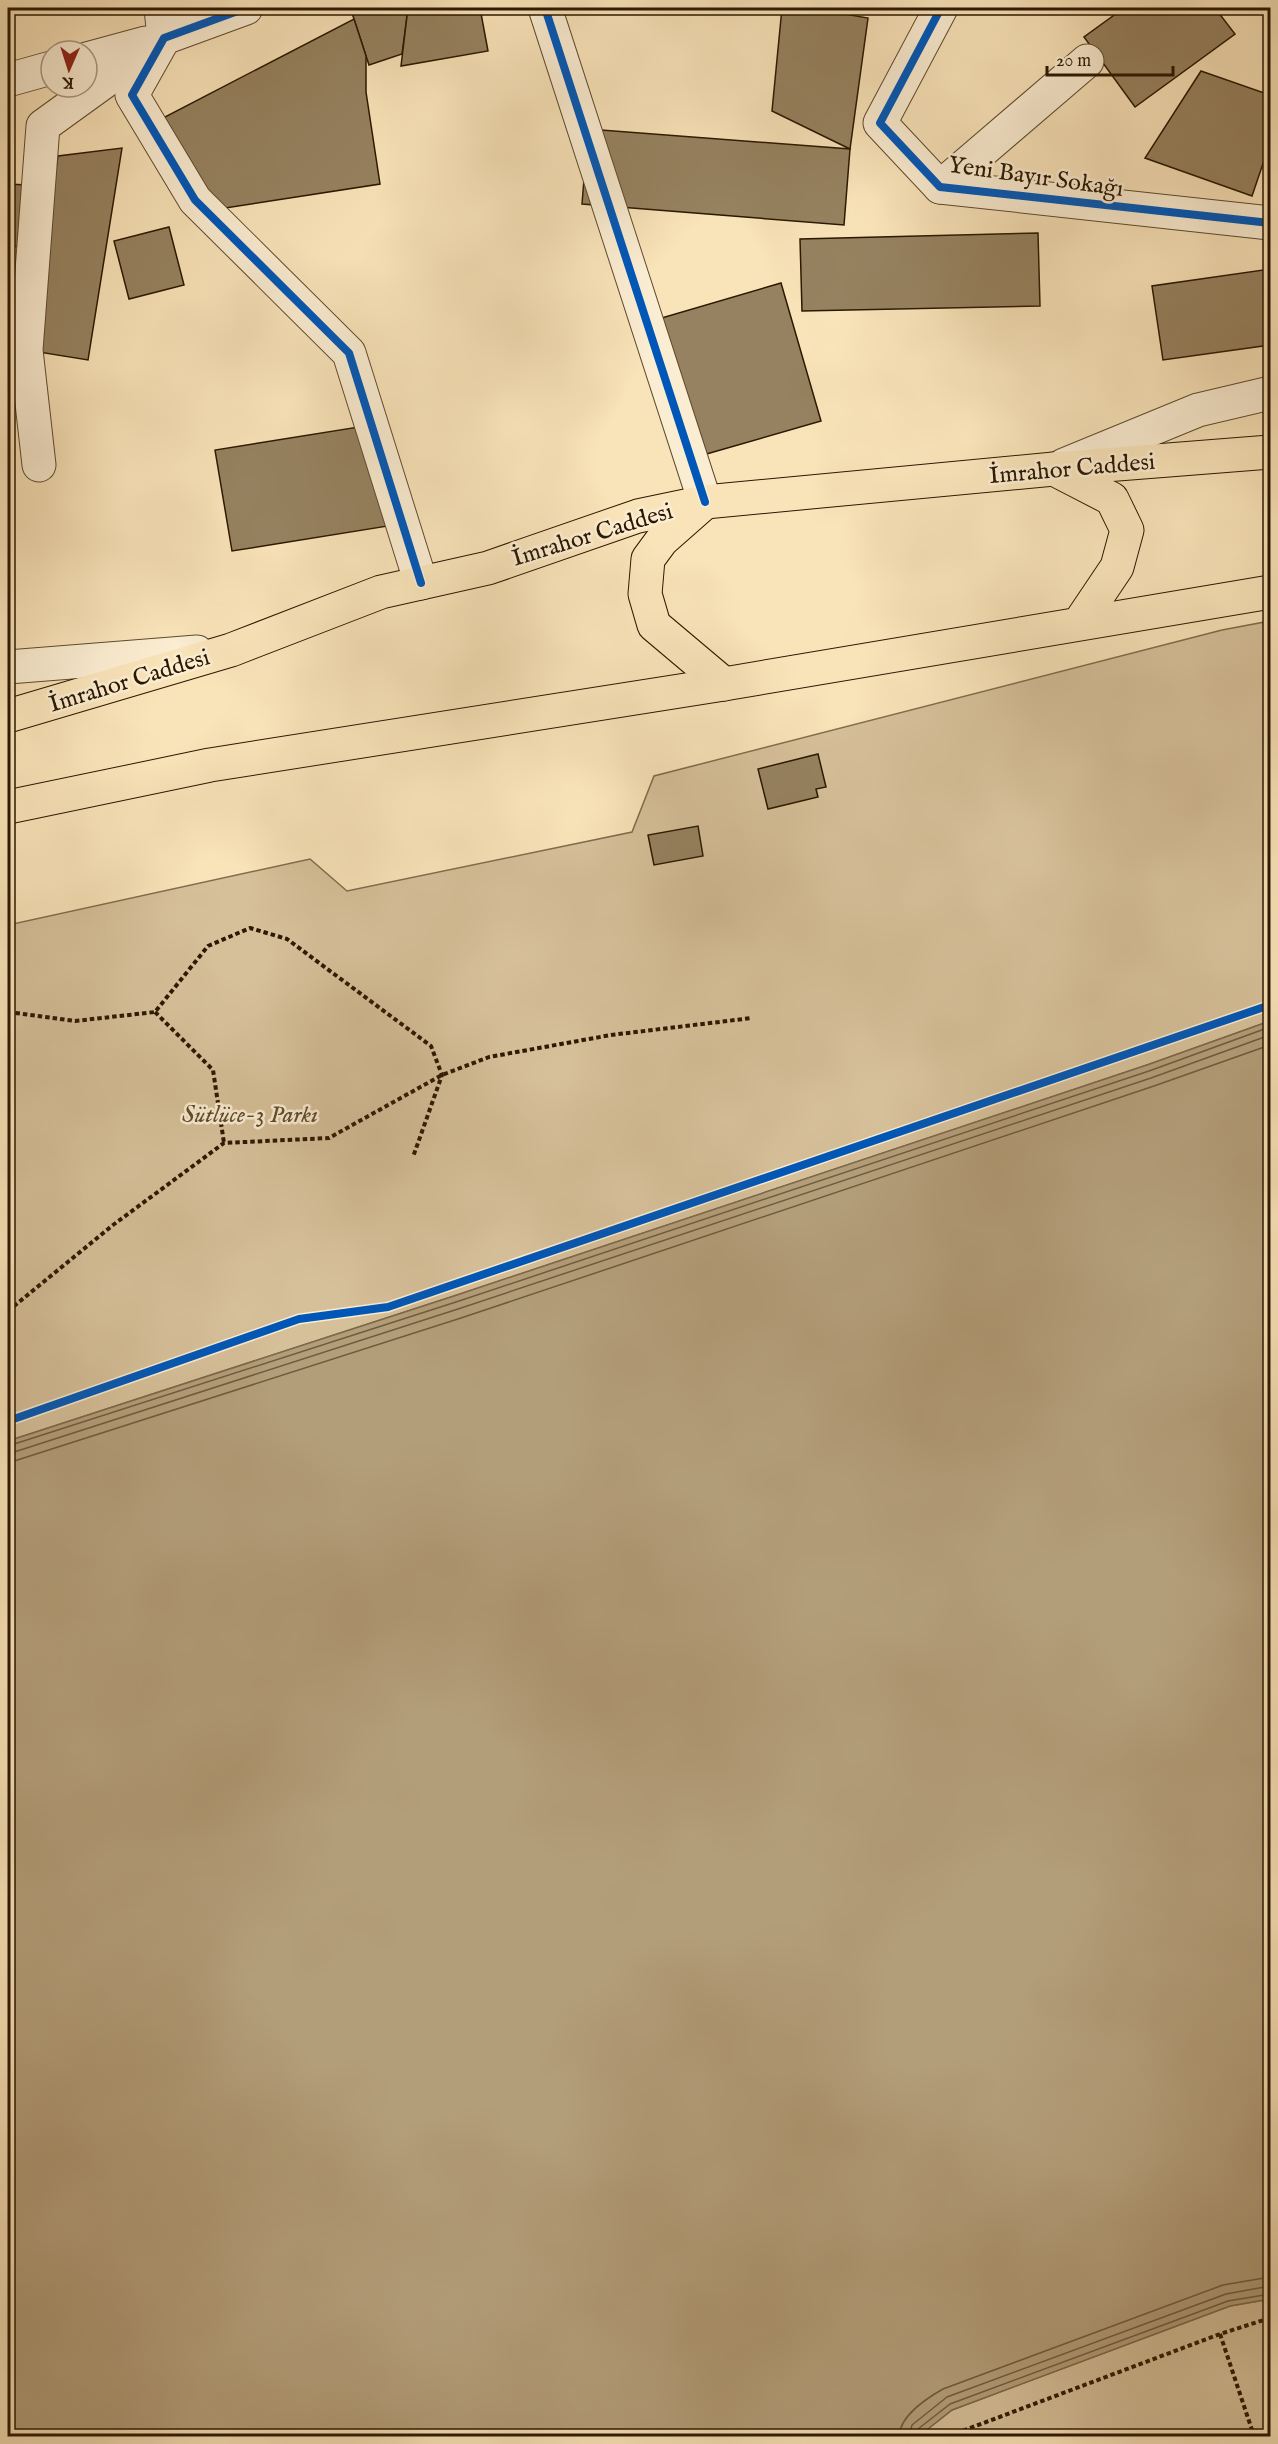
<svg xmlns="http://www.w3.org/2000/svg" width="1278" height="2444" viewBox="0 0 1278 2444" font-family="'IM FELL English',serif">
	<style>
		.green { fill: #d6c09a; stroke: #806c4d; stroke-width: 1.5 }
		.water { fill: #b39e7a; stroke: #7d6849; stroke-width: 1.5 }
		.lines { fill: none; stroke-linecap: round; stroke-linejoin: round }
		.shore { stroke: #6f5b3d; stroke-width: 1.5 }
		.building { fill: #968260; stroke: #2b1800; stroke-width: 1.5 }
		.minor-casing { stroke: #5e4b2e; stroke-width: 35 }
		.primary-casing { stroke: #2b1800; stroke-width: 35 }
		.path { stroke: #2b1800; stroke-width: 4; stroke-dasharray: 4.5 3; stroke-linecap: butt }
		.minor { stroke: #fbedd2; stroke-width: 33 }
		.primary { stroke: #f9e3b9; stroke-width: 33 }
		.cycleway-casing { stroke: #fbedd2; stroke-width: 11 }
		.cycleway { stroke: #0057b8; stroke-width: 8 }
		.labels { text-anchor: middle; stroke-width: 5; stroke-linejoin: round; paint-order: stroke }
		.street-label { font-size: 24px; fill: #2b1800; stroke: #fbedd2 }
		.park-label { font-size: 24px; font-style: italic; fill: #5e4a2e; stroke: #fbedd2 }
	</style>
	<rect width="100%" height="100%" fill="#f9e3b9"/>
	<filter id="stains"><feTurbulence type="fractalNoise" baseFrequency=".00333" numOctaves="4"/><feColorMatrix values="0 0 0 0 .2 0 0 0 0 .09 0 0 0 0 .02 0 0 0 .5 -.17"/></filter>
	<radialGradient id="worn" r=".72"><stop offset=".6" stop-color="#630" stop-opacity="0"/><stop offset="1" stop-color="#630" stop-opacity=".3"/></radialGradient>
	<!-- green -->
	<g class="green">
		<polygon points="1270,621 1270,1021 1147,1065 454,1296 8,1441 8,925 310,859 347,891 632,832 654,776 1222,630"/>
		<polygon points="1270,2299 1270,2436 919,2436 952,2410 1230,2306"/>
	</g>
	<!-- water -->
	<polygon class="water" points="1270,1021 1270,2299 1230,2306 952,2410 919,2436 8,2436 8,1441 454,1296 1147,1065"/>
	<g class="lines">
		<!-- shore -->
		<g class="shore">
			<polyline points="8,1446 456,1302 1149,1071 1270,1027"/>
			<polyline points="8,1454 458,1309 1151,1078 1270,1035"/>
			<polyline points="8,1463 461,1318 1154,1086 1270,1045"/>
			<path d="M899,2436c1,-20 28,-38 44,-47l280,-104 47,-8"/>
			<polyline points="909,2436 912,2425 947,2397 1226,2294 1270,2286"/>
			<polyline points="916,2436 918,2429 950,2404 1228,2301 1270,2294"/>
		</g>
	</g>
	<!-- building -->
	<g class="building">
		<polygon points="369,8 408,8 402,54 369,65 352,13"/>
		<polygon points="408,8 480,8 488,51 401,66"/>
		<polygon points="782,8 810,8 868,18 850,149 772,111"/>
		<polygon points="1124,8 1215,8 1235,34 1135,107 1084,37"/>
		<polygon points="354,19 366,56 366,92 380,184 206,211 161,119"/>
		<polygon points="1201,71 1270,95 1270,143 1252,196 1145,158"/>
		<polygon points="588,129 850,149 844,225 582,204"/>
		<polygon points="122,148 88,360 26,350 58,156"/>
		<polygon points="8,184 26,185 22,247 8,246"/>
		<polygon points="169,227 184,285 129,299 114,241"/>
		<polygon points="1038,233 1040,306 802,311 800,239"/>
		<polygon points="1270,269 1270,345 1163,360 1152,286"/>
		<polygon points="781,283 821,421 689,459 648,322"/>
		<polygon points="17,286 26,350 8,353 8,288"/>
		<polygon points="371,425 388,526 232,551 215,450"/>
		<polygon points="818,754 826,787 816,789 818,797 768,809 758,769"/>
		<polygon points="698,826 703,856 654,865 648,835"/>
	</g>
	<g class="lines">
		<defs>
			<g id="minor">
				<polyline points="161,8 164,38"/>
				<polyline points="246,8 164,38 132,95 195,200 349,353 421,583"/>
				<polyline points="545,8 705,502"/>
				<polyline points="941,8 880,123 940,187 1270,223"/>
				<polyline points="87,59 146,43"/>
				<polyline points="8,80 51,68"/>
				<polyline points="940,187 1087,61"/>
				<polyline points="39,465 26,350 43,126 155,45"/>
				<polyline points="1064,465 1198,410 1270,393"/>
				<polyline points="8,667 197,652"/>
			</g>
			<g id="primary">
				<polyline points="1054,469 1112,499 1127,530 1117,567 1080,622"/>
				<polyline points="704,503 662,540 648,559 645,594 654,625 724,684"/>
				<polyline points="8,716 231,650 381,592 488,568 638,516 705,502 1054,469 1270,452"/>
				<polyline points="8,807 210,765 724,684 1270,592"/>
			</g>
		</defs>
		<!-- minor casing -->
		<use href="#minor" class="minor-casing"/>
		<!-- primary casing -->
		<use href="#primary" class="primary-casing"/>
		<!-- path -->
		<g class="path">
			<polyline points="8,1012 75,1021 155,1012 208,946 250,928 287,939 431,1046 442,1075 413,1157"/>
			<polyline points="155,1012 213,1070 224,1143"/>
			<polyline points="8,1311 113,1225 224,1143 329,1138 442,1075 489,1057 611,1035 752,1018"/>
			<polyline points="1220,2334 1254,2436"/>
			<polyline points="949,2436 1220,2334 1270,2318"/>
		</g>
		<!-- minor -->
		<use href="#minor" class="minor"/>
		<!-- primary -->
		<use href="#primary" class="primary"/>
		<defs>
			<g id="cycleway">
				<polyline points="246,8 164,38 132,95 195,200 349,353 421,583"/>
				<polyline points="545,8 705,502"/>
				<polyline points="941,8 880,123 940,187 1270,223"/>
				<polyline points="8,1421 299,1319 388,1307 1270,1005"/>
			</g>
		</defs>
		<!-- cycleway casing -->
		<use href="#cycleway" class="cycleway-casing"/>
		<!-- cycleway -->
		<use href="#cycleway" class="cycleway"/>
	</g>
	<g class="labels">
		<!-- street labels -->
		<g class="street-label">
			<text transform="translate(1036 176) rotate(8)" y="8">Yeni Bayır Sokağı</text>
			<text transform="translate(1072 468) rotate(-5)" y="8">İmrahor Caddesi</text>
			<text transform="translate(592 534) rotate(-17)" y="8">İmrahor Caddesi</text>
			<text transform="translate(129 680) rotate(-17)" y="8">İmrahor Caddesi</text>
		</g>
		<!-- park labels -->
		<g class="park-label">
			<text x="250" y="1122">Sütlüce-3 Parkı</text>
		</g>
	</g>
	<!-- margin -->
	<rect width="1278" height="2444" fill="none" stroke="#f9e3b9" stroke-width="30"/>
	<rect x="9" y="9" width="1260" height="2426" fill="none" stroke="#2b1800" stroke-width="3"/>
	<rect x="15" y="15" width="1248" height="2414" fill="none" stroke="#2b1800" stroke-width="1.5"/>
	<!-- north arrow -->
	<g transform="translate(69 69) rotate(183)"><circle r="28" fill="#fbedd2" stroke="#a8987e" stroke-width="1.5"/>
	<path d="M0-4.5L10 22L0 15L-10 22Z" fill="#8f2418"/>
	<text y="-9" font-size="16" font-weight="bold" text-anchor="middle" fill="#2b1800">K</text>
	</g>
	<!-- scale -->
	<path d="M1047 66v9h126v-9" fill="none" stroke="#2b1800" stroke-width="3"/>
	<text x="1056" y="66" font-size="18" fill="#2b1800" stroke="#fbedd2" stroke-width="4.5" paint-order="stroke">20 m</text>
	<rect width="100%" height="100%" filter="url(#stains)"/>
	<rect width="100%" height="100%" fill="url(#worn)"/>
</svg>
